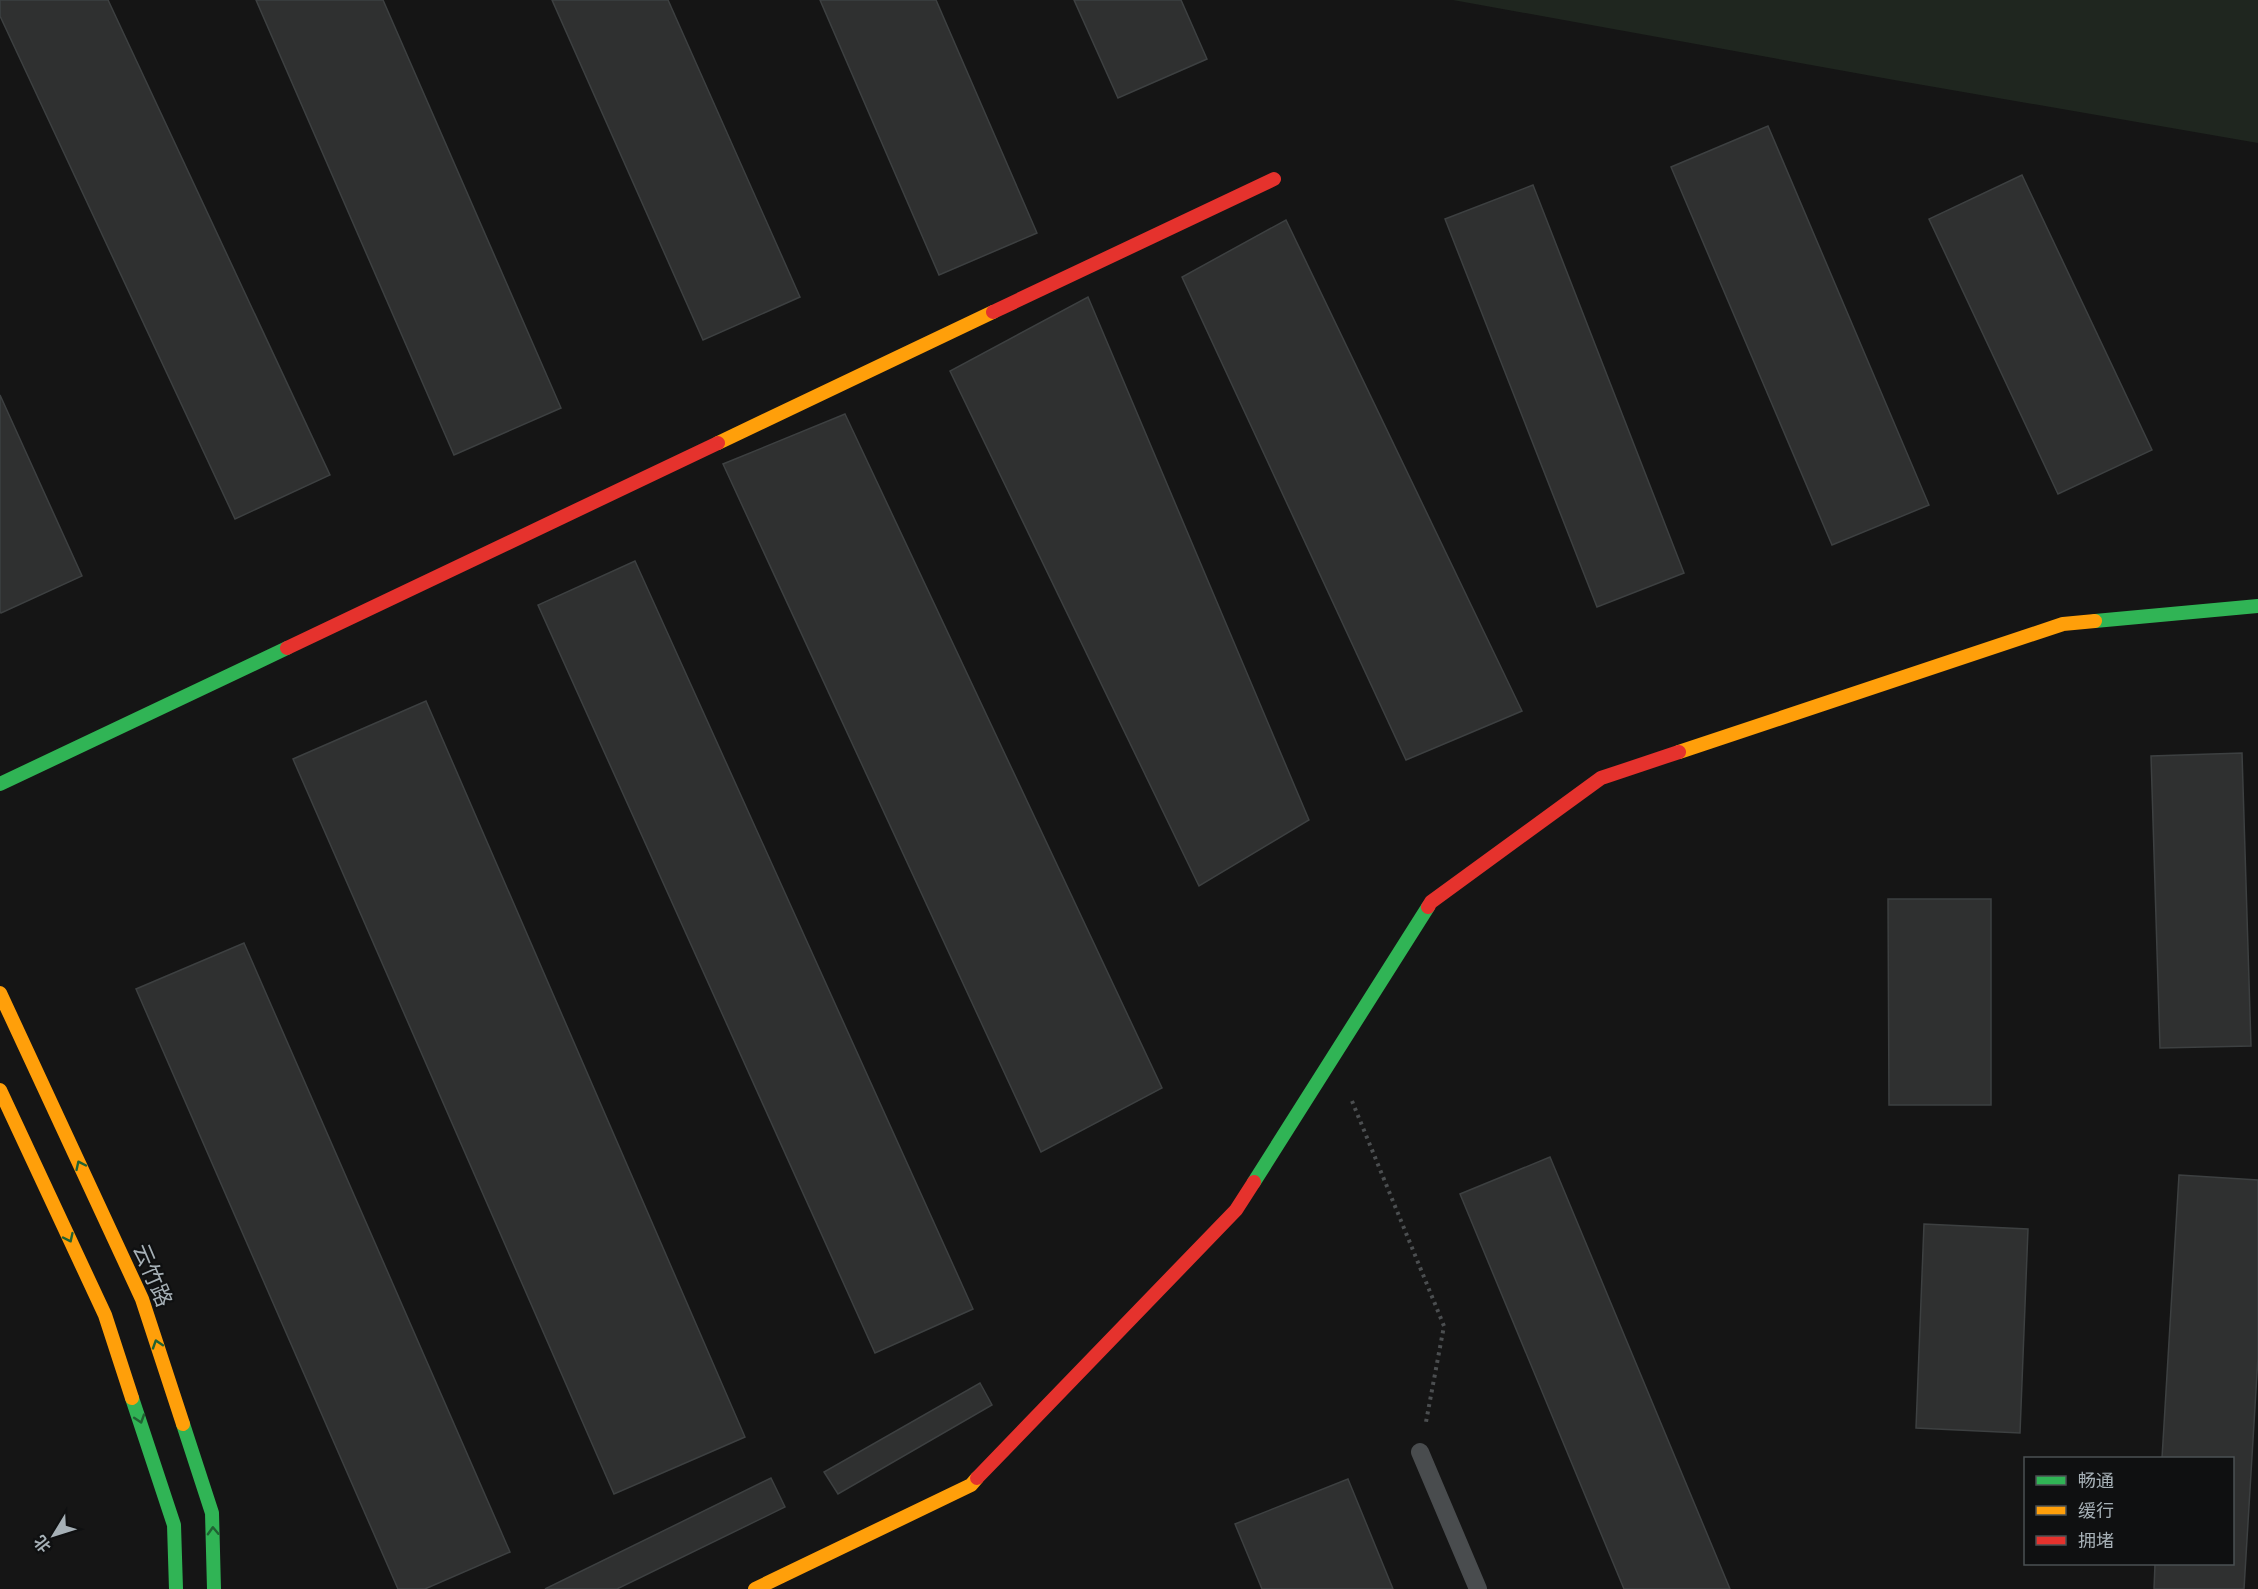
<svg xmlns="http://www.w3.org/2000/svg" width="2258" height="1589" viewBox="0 0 2258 1589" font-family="Commissioner,'Noto Sans SC',sans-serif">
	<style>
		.green { fill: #1f261f }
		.building { fill: #2f3030; stroke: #3d4041; stroke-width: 1.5 }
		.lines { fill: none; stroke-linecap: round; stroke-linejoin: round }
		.path { stroke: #4b4e50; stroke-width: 4; stroke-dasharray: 3 4.5; stroke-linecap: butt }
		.lane { stroke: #494c4e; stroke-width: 18 }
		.fast { stroke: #30b455; stroke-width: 14 }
		.slow { stroke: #ff9f0a; stroke-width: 14 }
		.jam { stroke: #e5322d; stroke-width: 14 }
		.oneway { stroke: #206233 }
		.labels { text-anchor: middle; stroke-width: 4.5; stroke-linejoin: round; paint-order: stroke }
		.street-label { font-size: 22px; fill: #a6b0b6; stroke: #0f1011 }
	</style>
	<rect width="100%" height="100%" fill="#151515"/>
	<!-- green -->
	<polygon class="green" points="1453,0 2258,0 2258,143 1900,81"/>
	<!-- building -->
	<g class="building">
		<polygon points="0,0 108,0 330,475 235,519 0,16"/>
		<polygon points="256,0 383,0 561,408 454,455"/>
		<polygon points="552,0 668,0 800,297 703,340"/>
		<polygon points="820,0 936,0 1037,233 939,275"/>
		<polygon points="1074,0 1181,0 1207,59 1118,98"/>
		<polygon points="1768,126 1929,505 1832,545 1671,167"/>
		<polygon points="2022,175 2152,450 2058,494 1929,219"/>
		<polygon points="1533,185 1684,573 1597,607 1445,219"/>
		<polygon points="1286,220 1522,711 1406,760 1182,277"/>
		<polygon points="1088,297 1309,820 1199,886 950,371"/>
		<polygon points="0,395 82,576 1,613 0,611"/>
		<polygon points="845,414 1162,1088 1041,1152 723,464"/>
		<polygon points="635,561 973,1309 875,1353 538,605"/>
		<polygon points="426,701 745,1437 614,1494 293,759"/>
		<polygon points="2242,753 2251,1046 2160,1048 2151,756"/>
		<polygon points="1888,899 1991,899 1991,1105 1889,1105"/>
		<polygon points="244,943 510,1552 425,1589 398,1589 136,989"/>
		<polygon points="1550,1157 1730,1589 1624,1589 1460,1194"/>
		<polygon points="2179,1175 2258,1180 2258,1357 2244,1589 2154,1589 2155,1564 2232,1564 2232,1458 2162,1458"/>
		<polygon points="1924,1224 2028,1229 2020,1433 1916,1428"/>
		<polygon points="980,1383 992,1405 838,1494 824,1472"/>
		<polygon points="771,1478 785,1507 617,1589 545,1589"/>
		<polygon points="1348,1479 1393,1589 1262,1589 1235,1524"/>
	</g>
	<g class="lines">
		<!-- path -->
		<polyline class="path" points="1352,1101 1444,1326 1426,1422"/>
		<!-- lane -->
		<polyline class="lane" points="1420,1452 1478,1589"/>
		<!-- fast -->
		<g class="fast">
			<polyline points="2095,621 2258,606"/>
			<polyline points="0,784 287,648"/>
			<polyline points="1254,1182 1428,907"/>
			<polyline points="132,1398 174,1525 176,1589"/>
			<polyline points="183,1424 212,1513 214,1589"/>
		</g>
		<!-- slow -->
		<g class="slow">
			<polyline points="718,443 993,312"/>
			<polyline points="1679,752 2063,624 2095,621"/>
			<polyline points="0,993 142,1299 183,1424"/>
			<polyline points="0,1090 105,1315 132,1398"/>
			<polyline points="755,1589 971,1485 977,1478"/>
		</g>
		<!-- jam -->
		<g class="jam">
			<polyline points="993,312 1274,179"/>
			<polyline points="287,648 718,443"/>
			<polyline points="1428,907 1431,902 1601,778 1679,752"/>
			<polyline points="977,1478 1236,1210 1254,1182"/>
		</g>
	</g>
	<!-- one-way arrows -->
	<defs><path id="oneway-chevron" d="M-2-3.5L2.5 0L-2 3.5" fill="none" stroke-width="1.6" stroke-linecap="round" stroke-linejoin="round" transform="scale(1.5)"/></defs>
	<g class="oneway">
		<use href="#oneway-chevron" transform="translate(80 1165) rotate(-115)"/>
		<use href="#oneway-chevron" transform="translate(69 1238) rotate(65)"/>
		<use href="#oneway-chevron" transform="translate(157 1344) rotate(-108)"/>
		<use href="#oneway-chevron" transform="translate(140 1419) rotate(72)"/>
		<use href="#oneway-chevron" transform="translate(213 1531) rotate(-92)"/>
	</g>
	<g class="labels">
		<!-- street labels -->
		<g class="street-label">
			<text transform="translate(153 1275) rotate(67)" y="8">云竹路</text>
		</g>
	</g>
	<!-- legend -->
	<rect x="2024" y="1457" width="210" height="108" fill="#0f1011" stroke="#4b5053" stroke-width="1.5"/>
	<rect x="2036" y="1476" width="30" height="9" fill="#30b455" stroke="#4b5053" stroke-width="1.5"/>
	<text x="2078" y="1487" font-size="18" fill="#a6b0b6">畅通</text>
	<rect x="2036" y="1506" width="30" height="9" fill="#ff9f0a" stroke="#4b5053" stroke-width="1.5"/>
	<text x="2078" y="1517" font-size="18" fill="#a6b0b6">缓行</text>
	<rect x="2036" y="1536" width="30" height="9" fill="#e5322d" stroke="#4b5053" stroke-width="1.5"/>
	<text x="2078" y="1547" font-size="18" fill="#a6b0b6">拥堵</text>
	<!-- north arrow -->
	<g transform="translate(54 1535) rotate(232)" stroke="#0f1011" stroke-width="4.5" paint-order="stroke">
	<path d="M0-4.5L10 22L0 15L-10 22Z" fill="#a6b0b6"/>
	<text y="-9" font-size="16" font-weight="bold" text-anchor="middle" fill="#a6b0b6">北</text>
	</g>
</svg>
